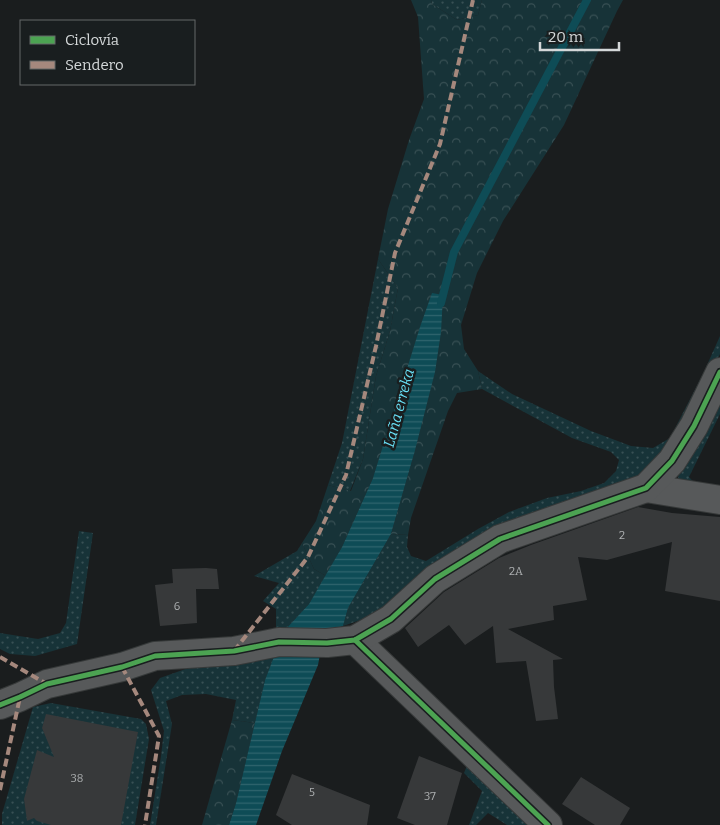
<svg xmlns="http://www.w3.org/2000/svg" width="720" height="825" viewBox="0 0 720 825" font-family="Bitter,serif">
	<style>
		.grass { fill: url(#grass-dots) }
		.forest { fill: url(#forest-crowns) }
		.water { fill: url(#water-rules) }
		.lines { fill: none; stroke-linecap: round; stroke-linejoin: round }
		.stream { stroke: #0e4c56; stroke-width: 8 }
		.building { fill: #37393a }
		.minor-casing { stroke: #363939; stroke-width: 30 }
		.minor { stroke: #57595a; stroke-width: 28 }
		.quiet { stroke: #a5887d; stroke-width: 4; stroke-dasharray: 8 4; stroke-linecap: butt }
		.cycleway-casing { stroke: #191e1f; stroke-width: 8 }
		.cycleway { stroke: #4ca352; stroke-width: 5 }
		.labels { text-anchor: middle; stroke-width: 5; stroke-linejoin: round; paint-order: stroke }
		.number-label { font-size: 11px; fill: #adb0b1 }
		.water-label { font-size: 15px; font-style: italic; fill: #68dff5; stroke: #191e1f }
	</style>
	<defs>
		<pattern id="grass-dots" width="8" height="8" patternUnits="userSpaceOnUse" patternTransform="scale(1.25)"><rect width="8" height="8" fill="#173338"/><path d="M2 2h.1M6 6h.1" fill="none" stroke="#385054" stroke-width="1.8" stroke-linecap="round"/></pattern>
		<pattern id="forest-crowns" width="20" height="18" patternUnits="userSpaceOnUse" patternTransform="scale(1.25)"><rect width="20" height="18" fill="#173338"/><path d="M2 6a3 3 0 1 1 6 0M12 15a3 3 0 1 1 6 0" fill="none" stroke="#385054"/></pattern>
		<pattern id="water-rules" width="6" height="5" patternUnits="userSpaceOnUse" patternTransform="scale(1.25)"><rect width="6" height="5" fill="#0e4c56"/><path d="M0 2.5h6" fill="none" stroke="#30656e"/></pattern>
	</defs>
	<rect width="100%" height="100%" fill="#1a1d1e"/>
	<!-- grass -->
	<g class="grass">
		<polygon points="431,0 482,0 478,15 457,20 432,4"/>
		<polygon points="378,259 398,288 390,331 376,376 363,459 350,491 328,485 342,443"/>
		<polygon points="720,336 720,354 685,425 647,474 502,526 416,576 415,586 369,617 343,626 348,608 391,534 408,535 407,547 411,556 426,561 478,529 509,512 547,498 581,491 604,483 616,471 619,460 611,452 572,438 482,389 478,371 512,394 591,431 631,446 653,448 670,438 703,374"/>
		<polygon points="720,392 720,414 689,477 699,488 684,489 678,479 680,464"/>
		<polygon points="79,531 93,533 77,644 35,656 10,654 0,649 0,633 38,639 60,633 66,623"/>
		<polygon points="302,543 314,569 326,576 309,604 284,631 276,631 276,609 263,601 279,583 254,576 297,551"/>
		<polygon points="275,656 265,680 255,723 232,720 236,700 206,694 182,695 166,701 172,724 156,825 150,825 161,756 164,731 151,690 160,678 194,666"/>
		<polygon points="51,703 141,719 146,724 149,739 135,825 2,825 2,814 33,707"/>
		<polygon points="468,763 516,814 530,825 507,825 488,813 476,825 469,825 482,791 464,773"/>
	</g>
	<!-- forest -->
	<g class="forest">
		<polygon points="411,0 431,0 432,4 457,20 478,15 482,0 623,0 617,11 564,125 503,221 477,273 461,325 464,349 478,371 482,389 457,393 448,411 411,518 408,535 391,534 414,454 373,478 342,547 326,576 314,569 302,543 316,521 328,485 351,491 363,459 376,376 390,331 398,288 378,259 388,209 409,140 424,99 418,17"/>
		<polygon points="232,720 255,723 236,803 229,825 202,825"/>
	</g>
	<!-- water -->
	<polygon class="water" points="432,293 443,295 441,332 435,372 414,454 391,534 348,608 343,626 324,633 318,665 282,751 256,825 229,825 236,803 265,680 284,631 309,604 342,547 373,478 420,327"/>
	<g class="lines">
		<!-- stream -->
		<polyline class="stream" points="441,303 454,252 587,0"/>
	</g>
	<!-- building -->
	<g class="building">
		<polygon points="638,507 672,513 720,517 720,601 665,591 672,542 607,560 578,557 587,600 553,606 554,620 508,629 563,659 553,660 554,687 558,719 536,721 526,661 496,663 493,626 465,645 449,625 418,647 405,628 444,592 499,558 531,545"/>
		<polygon points="206,568 217,569 219,589 196,589 197,623 160,626 155,585 173,583 172,569"/>
		<polygon points="46,714 138,732 121,825 51,825 37,821 34,818 27,821 24,799 37,750 54,757 42,728"/>
		<polygon points="419,756 462,773 447,825 415,825 397,818"/>
		<polygon points="292,774 370,805 367,825 292,825 276,815"/>
		<polygon points="581,777 630,808 620,825 595,825 562,804"/>
	</g>
	<g class="lines">
		<defs>
			<g id="minor">
				<polyline points="646,488 720,500"/>
				<polyline points="355,640 548,825"/>
				<polyline points="0,705 20,697 47,684 122,667 155,656 234,651 279,642 327,643 355,640 391,619 435,579 500,539 646,488 672,461 694,426 720,372"/>
			</g>
		</defs>
		<!-- minor casing -->
		<use href="#minor" class="minor-casing"/>
		<!-- minor -->
		<use href="#minor" class="minor"/>
		<!-- quiet -->
		<g class="quiet">
			<polyline points="234,651 308,557 346,475 376,346 395,253 440,144 473,0"/>
			<polyline points="0,657 47,684"/>
			<polyline points="122,667 159,736 145,825"/>
			<polyline points="0,790 20,697"/>
		</g>
		<defs>
			<g id="cycleway">
				<polyline points="355,640 548,825"/>
				<polyline points="0,705 20,697 47,684 122,667 155,656 234,651 279,642 327,643 355,640 391,619 435,579 500,539 646,488 672,461 694,426 720,372"/>
			</g>
		</defs>
		<!-- cycleway casing -->
		<use href="#cycleway" class="cycleway-casing"/>
		<!-- cycleway -->
		<use href="#cycleway" class="cycleway"/>
	</g>
	<g class="labels">
		<!-- number labels -->
		<g class="number-label">
			<text x="622" y="539">2</text>
			<text x="516" y="575">2A</text>
			<text x="177" y="610">6</text>
			<text x="77" y="782">38</text>
			<text x="312" y="796">5</text>
			<text x="430" y="800">37</text>
		</g>
		<!-- water labels -->
		<g class="water-label">
			<text transform="translate(399 408) rotate(-75)" y="5">Laña erreka</text>
		</g>
	</g>
	<!-- legend -->
	<rect x="20" y="20" width="175" height="65" fill="#191e1f" stroke="#646869"/>
	<rect x="30" y="36" width="25" height="8" fill="#4ca352" stroke="#646869"/>
	<text x="65" y="45" font-size="15" fill="#d4d8d9">Ciclovía</text>
	<rect x="30" y="61" width="25" height="8" fill="#a5887d" stroke="#646869"/>
	<text x="65" y="70" font-size="15" fill="#d4d8d9">Sendero</text>
	<!-- scale -->
	<path d="M540 42v8h79v-8" fill="none" stroke="#d4d8d9" stroke-width="2.5"/>
	<text x="548" y="42" font-size="15" fill="#d4d8d9" stroke="#191e1f" stroke-width="4" paint-order="stroke">20 m</text>
</svg>
